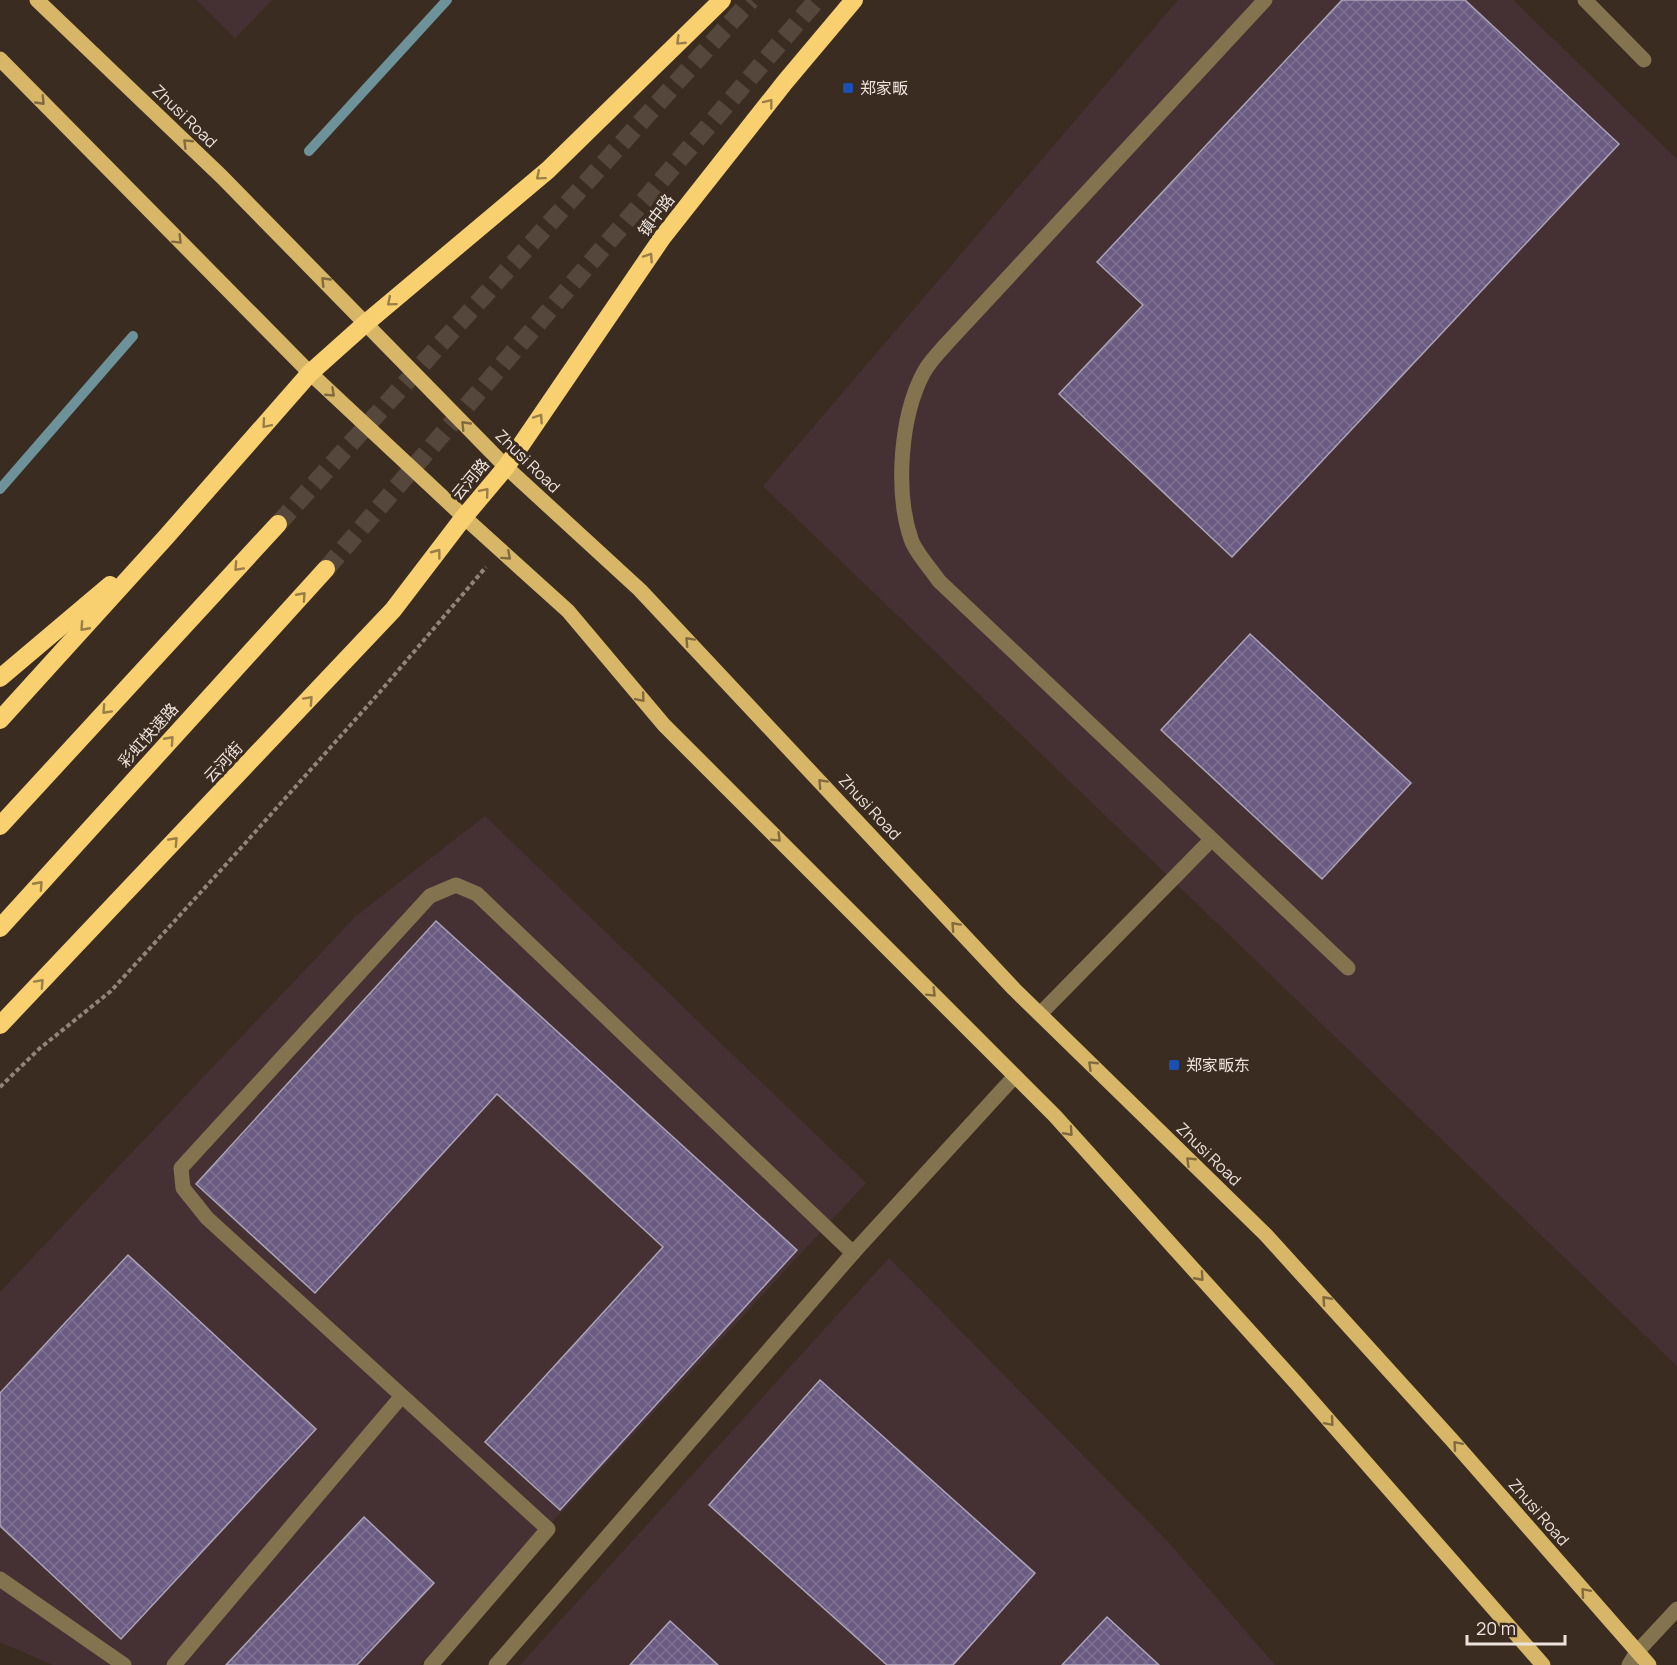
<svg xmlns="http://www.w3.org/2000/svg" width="1677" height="1665" viewBox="0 0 1677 1665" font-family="Manrope,'Noto Sans SC',sans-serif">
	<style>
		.commercial { fill: #453134 }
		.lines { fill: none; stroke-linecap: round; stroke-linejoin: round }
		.stream { stroke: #6d929a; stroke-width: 10 }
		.building { fill: url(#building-cross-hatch); stroke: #aca4b8; stroke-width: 1.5 }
		.highway-tunnel { stroke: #56473d; stroke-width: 18; stroke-dasharray: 18 9; stroke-linecap: butt }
		.path { stroke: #91847b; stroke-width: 4; stroke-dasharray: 4.5 3; stroke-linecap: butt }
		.minor { stroke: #83734f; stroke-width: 15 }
		.major { stroke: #d7b667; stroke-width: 15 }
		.highway { stroke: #f8d070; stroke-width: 18 }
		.oneway { stroke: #9a7e48 }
		.oneway2 { stroke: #816a40 }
		.transit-dot { fill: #1a4fb4; stroke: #3b2c21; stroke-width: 2 }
		.labels { text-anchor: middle; stroke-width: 6; stroke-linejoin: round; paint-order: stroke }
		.poi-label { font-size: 16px; fill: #ede3dc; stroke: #3b2c21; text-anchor: start }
		.street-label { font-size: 16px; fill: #ede3dc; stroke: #3b2c21 }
	</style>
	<defs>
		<pattern id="building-cross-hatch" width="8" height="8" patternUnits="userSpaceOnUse" patternTransform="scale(1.5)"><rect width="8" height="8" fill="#6b5a81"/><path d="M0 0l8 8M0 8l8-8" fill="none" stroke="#807292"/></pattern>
	</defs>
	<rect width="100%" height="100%" fill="#3b2c21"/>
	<!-- commercial -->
	<g class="commercial">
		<polygon points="197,0 272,0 235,38"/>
		<polygon points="1178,0 1513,0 1677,159 1677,1366 763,486"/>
		<polygon points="485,816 866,1183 420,1665 53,1665 0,1642 0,1292 356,916"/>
		<polygon points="889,1258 1169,1543 1275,1665 520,1665"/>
	</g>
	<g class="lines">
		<!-- stream -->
		<g class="stream">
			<polyline points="309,151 447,0"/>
			<polyline points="0,489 133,336"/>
		</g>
	</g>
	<!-- building -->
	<g class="building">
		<polygon points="1342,0 1465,0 1619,144 1232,557 1059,394 1143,305 1097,262"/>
		<polygon points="1250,634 1411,783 1322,879 1161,730"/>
		<polygon points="436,921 797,1250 560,1510 485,1442 663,1247 497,1094 315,1293 196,1184"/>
		<polygon points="128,1255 316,1429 121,1639 0,1526 0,1393"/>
		<polygon points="820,1380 1035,1573 953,1665 887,1665 709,1505"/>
		<polygon points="364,1517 434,1583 357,1665 226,1665"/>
		<polygon points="1107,1617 1159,1665 1062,1665"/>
		<polygon points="670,1621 718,1665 630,1665"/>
	</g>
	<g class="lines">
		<!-- highway-tunnel -->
		<g class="highway-tunnel">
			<polyline points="278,524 751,0"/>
			<polyline points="326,569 817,0"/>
		</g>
		<!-- path -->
		<polyline class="path" points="0,1087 39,1049 111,991 240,849 379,693 486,567"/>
		<!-- minor -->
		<g class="minor">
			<path d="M1265,0l-315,340c-9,10 -20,21 -26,32 -24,44 -29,120 -13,167 4,13 20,30 28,42l409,387"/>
			<polyline points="1585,0 1644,60"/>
			<polyline points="1040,1014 1211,840"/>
			<polyline points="0,1579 124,1665"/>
			<polyline points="174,1665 401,1397"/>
			<polyline points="431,1665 548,1529 207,1218 183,1188 181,1168 430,896 456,885 477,894 853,1253"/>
			<polyline points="496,1665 853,1253 1015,1076"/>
			<polyline points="1629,1665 1637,1652 1677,1609"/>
		</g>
		<!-- major -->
		<g class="major">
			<polyline points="37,0 222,177 506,467 640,590 1014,989 1266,1235 1451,1439 1649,1665"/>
			<polyline points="0,59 310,373 464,517 568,611 664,725 1055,1116 1297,1384 1543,1665"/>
		</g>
		<!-- highway -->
		<g class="highway">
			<polyline points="0,678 110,585"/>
			<polyline points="0,720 166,537 310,373 366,323 548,170 722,0"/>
			<polyline points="0,826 278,524"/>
			<polyline points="0,928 326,569"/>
			<polyline points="0,1025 393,610 464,517 506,467 662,238 785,82 854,0"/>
		</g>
	</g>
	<!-- one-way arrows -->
	<defs><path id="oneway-chevron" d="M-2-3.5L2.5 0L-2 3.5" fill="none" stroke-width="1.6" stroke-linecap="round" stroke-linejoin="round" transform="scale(1.5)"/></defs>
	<g class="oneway">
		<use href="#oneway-chevron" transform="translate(680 41) rotate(136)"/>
		<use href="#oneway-chevron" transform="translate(769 103) rotate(-52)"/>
		<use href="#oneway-chevron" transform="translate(540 176) rotate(140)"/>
		<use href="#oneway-chevron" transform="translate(649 257) rotate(-56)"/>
		<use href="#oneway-chevron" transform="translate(391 302) rotate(140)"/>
		<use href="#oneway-chevron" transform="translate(539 418) rotate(-56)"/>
		<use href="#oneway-chevron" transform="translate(266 424) rotate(131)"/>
		<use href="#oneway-chevron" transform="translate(485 492) rotate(-50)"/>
		<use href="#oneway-chevron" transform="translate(437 553) rotate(-53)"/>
		<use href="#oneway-chevron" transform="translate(238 567) rotate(133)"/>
		<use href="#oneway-chevron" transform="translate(302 596) rotate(-48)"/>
		<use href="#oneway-chevron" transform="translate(84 627) rotate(132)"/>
		<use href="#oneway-chevron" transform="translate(309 700) rotate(-47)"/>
		<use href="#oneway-chevron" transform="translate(106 710) rotate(133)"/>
		<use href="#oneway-chevron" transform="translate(170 740) rotate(-48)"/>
		<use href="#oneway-chevron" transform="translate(174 841) rotate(-47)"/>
		<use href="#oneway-chevron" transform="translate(39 885) rotate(-48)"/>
		<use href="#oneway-chevron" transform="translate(40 983) rotate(-47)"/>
	</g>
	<g class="oneway2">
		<use href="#oneway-chevron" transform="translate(41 101) rotate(46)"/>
		<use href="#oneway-chevron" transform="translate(187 143) rotate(-136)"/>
		<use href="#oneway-chevron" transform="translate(178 240) rotate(45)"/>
		<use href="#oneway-chevron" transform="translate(325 281) rotate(-134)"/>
		<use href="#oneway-chevron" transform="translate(331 393) rotate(43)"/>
		<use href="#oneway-chevron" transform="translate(465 425) rotate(-134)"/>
		<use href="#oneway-chevron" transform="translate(507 556) rotate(42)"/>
		<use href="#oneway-chevron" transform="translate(689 641) rotate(-133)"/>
		<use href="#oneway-chevron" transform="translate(641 698) rotate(50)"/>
		<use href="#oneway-chevron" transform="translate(822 783) rotate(-133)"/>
		<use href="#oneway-chevron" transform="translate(777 838) rotate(45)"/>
		<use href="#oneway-chevron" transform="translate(955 926) rotate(-133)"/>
		<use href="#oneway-chevron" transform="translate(932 993) rotate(45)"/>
		<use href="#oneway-chevron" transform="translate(1092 1065) rotate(-136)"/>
		<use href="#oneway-chevron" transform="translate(1069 1132) rotate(48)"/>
		<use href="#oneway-chevron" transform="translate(1190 1161) rotate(-136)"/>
		<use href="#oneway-chevron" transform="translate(1200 1277) rotate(48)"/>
		<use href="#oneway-chevron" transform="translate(1326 1300) rotate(-132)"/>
		<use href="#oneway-chevron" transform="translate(1330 1422) rotate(49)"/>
		<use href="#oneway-chevron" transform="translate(1457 1445) rotate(-131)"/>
		<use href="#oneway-chevron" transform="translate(1585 1592) rotate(-131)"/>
	</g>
	<!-- markers -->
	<g class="transit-dot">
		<rect x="842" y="82" width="12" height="12" rx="3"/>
		<rect x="1168" y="1059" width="12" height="12" rx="3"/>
	</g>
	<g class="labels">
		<!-- poi labels -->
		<g class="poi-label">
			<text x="860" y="94">郑家畈</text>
			<text x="1186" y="1071">郑家畈东</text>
		</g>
		<!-- street labels -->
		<g class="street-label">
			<text transform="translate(185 116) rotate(44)" y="6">Zhusi Road</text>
			<text transform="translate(656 215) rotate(-53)" y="6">镇中路</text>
			<text transform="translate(528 461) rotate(44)" y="6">Zhusi Road</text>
			<text transform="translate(470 479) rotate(-50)" y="6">云河路</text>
			<text transform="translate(148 735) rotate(-48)" y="6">彩虹快速路</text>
			<text transform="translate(223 762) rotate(-47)" y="6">云河街</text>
			<text transform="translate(870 807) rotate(47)" y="6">Zhusi Road</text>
			<text transform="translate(1209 1154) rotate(44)" y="6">Zhusi Road</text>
			<text transform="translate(1539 1512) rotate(49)" y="6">Zhusi Road</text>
		</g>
	</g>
	<!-- scale -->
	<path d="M1467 1635v9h98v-9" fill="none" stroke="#ede3dc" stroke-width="3"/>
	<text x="1476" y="1635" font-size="18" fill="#ede3dc" stroke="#3b2c21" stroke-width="4.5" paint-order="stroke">20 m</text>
</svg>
